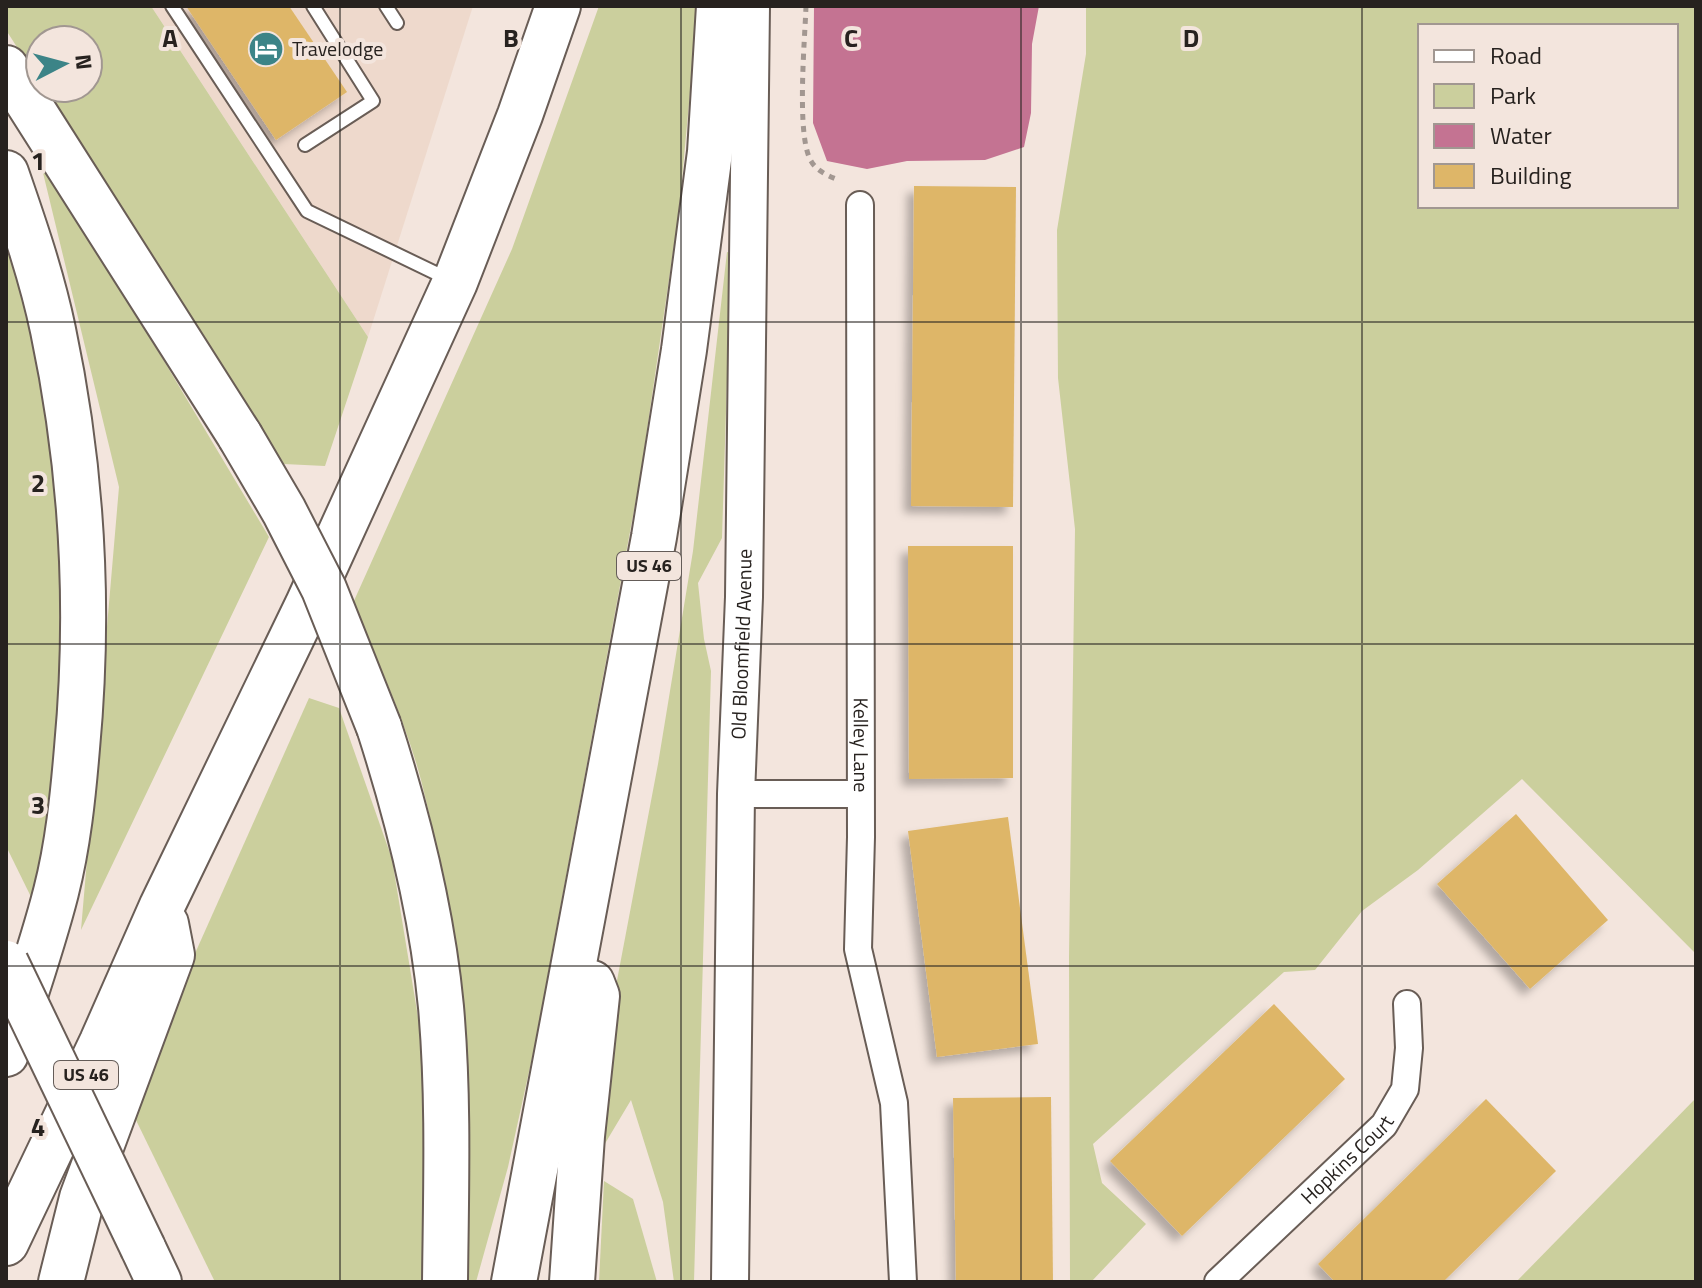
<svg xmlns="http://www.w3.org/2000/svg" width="1702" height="1288" viewBox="0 0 1702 1288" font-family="'Titillium Web',sans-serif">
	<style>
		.built { fill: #eed9cc }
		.green { fill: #cbcf9d; fill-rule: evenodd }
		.water { fill: #c47392 }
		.building { fill: #deb668; filter: url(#shadow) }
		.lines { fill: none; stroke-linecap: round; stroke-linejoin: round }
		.lane-casing { stroke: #695d56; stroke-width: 16 }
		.street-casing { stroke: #695d56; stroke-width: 30 }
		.secondary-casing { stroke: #695d56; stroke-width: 40 }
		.highway-casing { stroke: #695d56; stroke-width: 48 }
		.path { stroke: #a29791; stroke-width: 5; stroke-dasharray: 6 6; stroke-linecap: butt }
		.lane { stroke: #fff; stroke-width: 12 }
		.street { stroke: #fff; stroke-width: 26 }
		.secondary { stroke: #fff; stroke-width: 36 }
		.highway { stroke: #fff; stroke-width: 44 }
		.highway-bridge-casing { stroke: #695d56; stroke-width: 48; stroke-linecap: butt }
		.highway-bridge { stroke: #fff; stroke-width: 44 }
		.grid { fill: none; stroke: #27221f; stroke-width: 2; stroke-opacity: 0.55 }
		.labels { text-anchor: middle; stroke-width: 8; stroke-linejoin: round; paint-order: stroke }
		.shield { fill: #f3e5dd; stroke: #645c58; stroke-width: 2 }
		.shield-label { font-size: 18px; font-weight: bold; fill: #27221f }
		.poi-label { font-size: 20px; fill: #27221f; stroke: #f3e5dd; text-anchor: start }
		.street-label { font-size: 20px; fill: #27221f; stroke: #f3e5dd }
		.grid-label { font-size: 26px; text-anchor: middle; font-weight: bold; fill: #27221f; stroke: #f3e5dd; stroke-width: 8; stroke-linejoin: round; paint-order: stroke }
	</style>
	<defs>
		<filter id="shadow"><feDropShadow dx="-7" dy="7" stdDeviation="4" flood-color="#0004"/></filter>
	</defs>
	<rect width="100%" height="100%" fill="#f3e5dd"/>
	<!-- built -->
	<polygon class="built" points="151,6 473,6 368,337"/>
	<!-- green -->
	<g class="green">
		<polygon points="6,6 151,6 368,337 325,466 284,464 43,88 88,88 88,40 40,40 40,83 6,30"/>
		<path d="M599,6h99l-19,205 -39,267 -106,571 -26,118 -32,115h-11l-4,-235 5,-1c-8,-89 -23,-179 -45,-266 -16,-61 -44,-119 -68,-177l159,-354z"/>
		<path d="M1086,6h610v948l-174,-175 -104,91 -56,41 -47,59 -31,2 -191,172 9,39 44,41 -55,58h-21l-1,-325 6,-428 -17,-151 -1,-148 29,-176zM1676,26v180h-256v-180z"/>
		<polygon points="37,148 269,537 81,930 119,487"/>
		<polygon points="6,223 28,288 58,467 68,606 63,741 34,903 6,846"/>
		<polygon points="727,252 731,253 722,538 698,583 704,639 711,671 694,1282 674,1282 663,1202 631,1100 597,1157 615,991 658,764 693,551"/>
		<polygon points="309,698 339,708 392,859 427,1072 422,1282 215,1282 133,1114 180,987"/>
		<polygon points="1696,1098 1696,1282 1516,1282"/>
		<polygon points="604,1181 633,1199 657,1282 599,1282"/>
	</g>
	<!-- water -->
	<polygon class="water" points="814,6 1039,6 1032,44 1031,113 1024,147 985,160 907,161 867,169 827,161 813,123"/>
	<!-- building -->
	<g class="building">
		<polygon points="186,6 289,6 347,92 276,140"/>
		<polygon points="914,186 1016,187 1013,507 911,506"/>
		<polygon points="908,546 1013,546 1013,778 909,779"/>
		<polygon points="1516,814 1608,920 1530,989 1437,884"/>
		<polygon points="1008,817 1038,1044 937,1057 908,831"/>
		<polygon points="1274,1004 1345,1079 1182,1236 1110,1161"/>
		<polygon points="1051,1097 1053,1282 956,1282 953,1098"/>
		<polygon points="1486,1099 1556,1171 1443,1282 1335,1282 1318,1264"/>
	</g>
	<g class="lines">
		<defs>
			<g id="lane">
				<polyline points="172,6 307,211 448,279"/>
				<polyline points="386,6 397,23"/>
				<polyline points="305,145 373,101 313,6"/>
			</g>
			<g id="street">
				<path id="s1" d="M860,205l1,632 -3,112 36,154 9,179"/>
				<polyline points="736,794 860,794"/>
				<path id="s2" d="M1218,1282l166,-157 21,-36 4,-41 -2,-44"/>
			</g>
			<g id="secondary">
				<path id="s3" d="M730,1282l6,-488 8,-197 7,-591"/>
			</g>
			<g id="highway">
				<polyline points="6,68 240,436"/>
				<path d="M6,173c18,52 36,104 47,157 29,137 37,279 24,418 -4,48 -9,97 -21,144 -14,55 -33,108 -50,162"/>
				<path d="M379,727c29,90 53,185 62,280 8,91 5,183 4,275"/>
				<polyline points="6,1243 102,1042 162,906 308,604 455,282 520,115 558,6"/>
				<polyline points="143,1248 159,1282"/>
				<polyline points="61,1282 82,1198 172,955 166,924"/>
				<polyline points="514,1282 654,537 684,350 710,152 719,6"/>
				<polyline points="572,1282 582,1136 597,996 592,983"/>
			</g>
		</defs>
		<!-- lane casing -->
		<use href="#lane" class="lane-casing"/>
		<!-- street casing -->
		<use href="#street" class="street-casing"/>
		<!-- secondary casing -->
		<use href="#secondary" class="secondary-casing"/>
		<!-- highway casing -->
		<use href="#highway" class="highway-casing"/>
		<!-- path -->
		<path class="path" d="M806,6c-1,33 -10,130 5,155 5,9 15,14 25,18"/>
		<!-- lane -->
		<use href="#lane" class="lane"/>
		<!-- street -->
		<use href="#street" class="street"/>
		<!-- secondary -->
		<use href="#secondary" class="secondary"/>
		<!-- highway -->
		<use href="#highway" class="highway"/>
		<defs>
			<g id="highway-bridge">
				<polyline points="240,436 284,511 324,589 379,727"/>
				<polyline points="6,963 143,1248"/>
			</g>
		</defs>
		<!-- highway-bridge casing -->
		<use href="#highway-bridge" class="highway-bridge-casing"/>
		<!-- highway-bridge -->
		<use href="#highway-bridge" class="highway-bridge"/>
	</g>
	<!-- grid -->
	<path class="grid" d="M340,6v1276M681,6v1276M1021,6v1276M1362,6v1276M6,322h1690M6,644h1690M6,966h1690"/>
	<!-- icons -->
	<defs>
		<symbol id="hotel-disc" viewBox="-11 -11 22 22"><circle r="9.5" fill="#3c8487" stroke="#f3e5dd"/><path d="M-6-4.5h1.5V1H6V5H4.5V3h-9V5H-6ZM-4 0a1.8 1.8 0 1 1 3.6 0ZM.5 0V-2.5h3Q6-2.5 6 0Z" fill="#fff"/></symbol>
	</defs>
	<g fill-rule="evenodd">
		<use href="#hotel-disc" x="246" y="29" width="40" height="40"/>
	</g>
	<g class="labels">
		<!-- shield labels -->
		<g class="shield">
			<rect x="617" y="552" width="64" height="28" rx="6"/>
			<rect x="54" y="1061" width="64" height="28" rx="6"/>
		</g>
		<g class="shield-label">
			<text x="649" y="572">US 46</text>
			<text x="86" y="1081">US 46</text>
		</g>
		<!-- poi labels -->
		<g class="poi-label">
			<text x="292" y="56">Travelodge</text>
		</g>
		<!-- street labels -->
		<g class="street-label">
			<text dy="7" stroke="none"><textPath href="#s3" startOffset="638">Old Bloomfield Avenue</textPath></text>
			<text dy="7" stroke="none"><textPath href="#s1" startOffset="540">Kelley Lane</textPath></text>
			<text dy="7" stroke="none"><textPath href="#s2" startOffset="178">Hopkins Court</textPath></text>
		</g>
	</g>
	<g class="grid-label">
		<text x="170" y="47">A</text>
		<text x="511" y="47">B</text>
		<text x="851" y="47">C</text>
		<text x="1191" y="47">D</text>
		<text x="38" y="170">1</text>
		<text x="38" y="492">2</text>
		<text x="38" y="814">3</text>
		<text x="38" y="1136">4</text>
	</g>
	<!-- border -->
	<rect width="1702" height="1288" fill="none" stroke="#27221f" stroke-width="16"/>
	<!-- legend -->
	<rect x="1418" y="24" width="260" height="184" fill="#f3e5dd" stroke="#a19791" stroke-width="2"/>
	<rect x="1434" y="50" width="40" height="12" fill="#ffffff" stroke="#a19791" stroke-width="2"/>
	<text x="1490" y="64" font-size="24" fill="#27221f">Road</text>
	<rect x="1434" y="84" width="40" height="24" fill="#cbcf9d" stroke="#a19791" stroke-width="2"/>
	<text x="1490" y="104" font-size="24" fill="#27221f">Park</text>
	<rect x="1434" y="124" width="40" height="24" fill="#c47392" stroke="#a19791" stroke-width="2"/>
	<text x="1490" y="144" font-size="24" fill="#27221f">Water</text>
	<rect x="1434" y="164" width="40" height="24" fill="#deb668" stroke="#a19791" stroke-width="2"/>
	<text x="1490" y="184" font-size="24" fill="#27221f">Building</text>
	<!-- north arrow -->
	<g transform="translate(64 64) rotate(84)"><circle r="38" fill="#f3e5dd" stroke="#a19791" stroke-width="2"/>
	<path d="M0-6L14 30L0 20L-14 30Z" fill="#3c8487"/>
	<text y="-12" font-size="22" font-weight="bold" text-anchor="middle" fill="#27221f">N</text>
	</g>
</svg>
